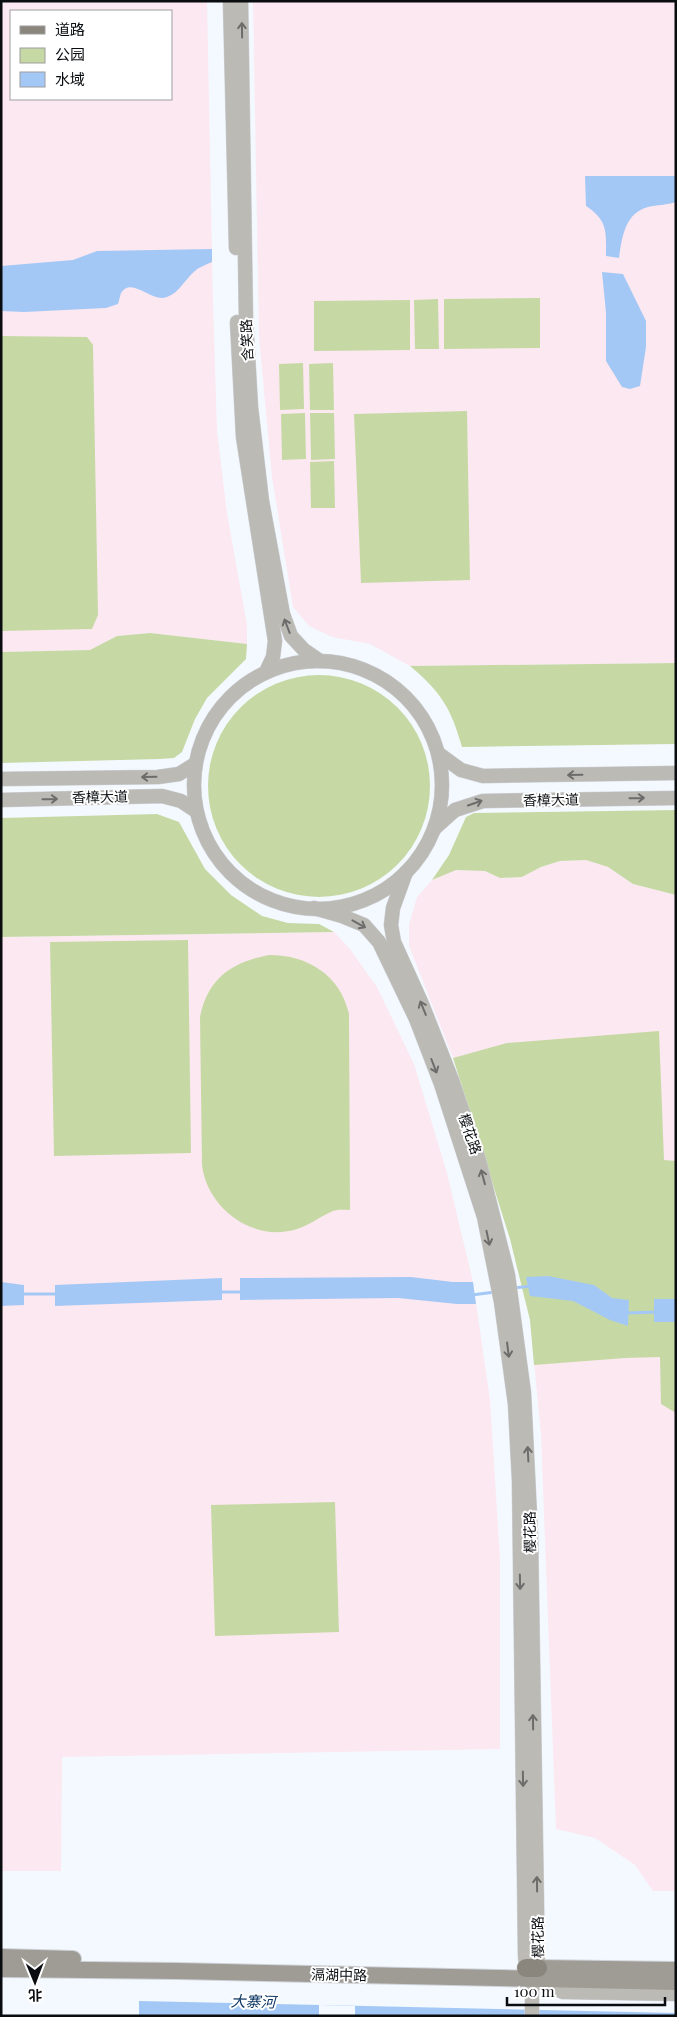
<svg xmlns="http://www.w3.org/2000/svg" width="677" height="2017" viewBox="0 0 677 2017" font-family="'Playfair Display','Noto Sans SC',serif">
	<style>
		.education { fill: #fce8f0; fill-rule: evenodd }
		.green { fill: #c6d9a4 }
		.water { fill: #a4c8f5 }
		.pier { fill: #f4f9ff }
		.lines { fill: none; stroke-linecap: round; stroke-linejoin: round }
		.stream { stroke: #a4c8f5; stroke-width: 3 }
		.tertiary-casing { stroke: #cfd3d9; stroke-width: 15 }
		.secondary-casing { stroke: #cfd3d9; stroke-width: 18 }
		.primary-casing { stroke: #cfd3d9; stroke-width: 19 }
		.tertiary { stroke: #bcbab5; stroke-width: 14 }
		.secondary { stroke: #9f9b95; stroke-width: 16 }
		.primary { stroke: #8a857d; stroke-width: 18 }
		.oneway { stroke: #6c6c6b }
		.labels { text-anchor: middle; stroke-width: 4; stroke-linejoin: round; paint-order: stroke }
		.street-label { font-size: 14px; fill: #0a0d10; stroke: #fff }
		.water-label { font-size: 15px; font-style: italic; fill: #0e3865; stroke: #fff }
	</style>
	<rect width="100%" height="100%" fill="#f4f9ff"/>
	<!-- education -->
	<g class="education">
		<path d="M1,1h206l6,302 4,128 10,82 20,112v19l-97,-11 -33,3 -26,14 -90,2zM11,11h160v88h-160z"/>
		<polygon points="253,1 676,1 676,663 410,666 370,644 332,637 309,626 293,607 272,477 259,337"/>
		<polygon points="586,860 608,867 633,884 676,895 676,1891 653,1891 635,1865 595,1838 556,1829 541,1435 530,1320 504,1212 455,1063 409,946 409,925 417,897 432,880 456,870 485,871 500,878 522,877 541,867 560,861"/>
		<polygon points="334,932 350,949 377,987 414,1064 447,1173 473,1282 490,1400 500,1559 500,1749 62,1757 61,1871 1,1871 1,937"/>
	</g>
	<!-- green -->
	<g class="green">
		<polygon points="540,298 540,348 444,349 444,299"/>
		<polygon points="438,299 439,349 415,349 414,300"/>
		<polygon points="410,300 410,350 314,351 314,301"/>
		<polygon points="1,336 87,337 93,345 98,615 92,629 1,631"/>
		<polygon points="303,363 304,409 280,410 279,364"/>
		<polygon points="333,363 334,410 310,410 309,364"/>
		<polygon points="467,411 470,580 361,583 354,414"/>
		<polygon points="305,413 306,459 282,460 281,414"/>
		<polygon points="310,413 334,413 335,459 311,460"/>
		<polygon points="334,461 335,508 311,508 310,462"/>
		<polygon points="150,633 247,644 246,659 207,698 195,719 182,752 174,758 160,759 1,763 1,652 90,650 117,636"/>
		<path d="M676,663v81l-214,3c-11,-39 -21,-55 -52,-81z"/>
		<circle cx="319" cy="786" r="111"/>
		<polygon points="676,810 676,895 633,884 608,867 586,860 560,861 541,867 522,877 500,878 485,871 456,870 432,880 449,855 466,817 474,813"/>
		<polygon points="157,814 179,822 205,869 231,895 262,916 288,923 319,924 334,932 1,937 1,818"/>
		<polygon points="188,940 191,1153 54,1156 50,942"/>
		<path d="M269,955c39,0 71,20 80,59l1,196c-6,0 -14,-1 -19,2 -12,5 -21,13 -34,17 -44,14 -90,-21 -95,-64l-2,-148c8,-39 32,-55 69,-62z"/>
		<polygon points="659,1031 664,1160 676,1161 676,1413 661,1404 660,1357 625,1358 534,1365 530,1320 510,1239 453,1058 507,1043"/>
		<polygon points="335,1502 339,1632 215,1636 211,1505"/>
	</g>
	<!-- water -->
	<g class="water">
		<path d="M585,176h91v26c-9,3 -19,3 -28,5 -23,6 -26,30 -29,51l-13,-2c0,-25 2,-35 -20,-50z"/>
		<path d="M212,249v13c-6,3 -13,5 -17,9 -10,8 -16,22 -28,26 -16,6 -35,-21 -46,-4 -1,3 -2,8 -3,11l-12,4 -82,4 -23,-1v-45l72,-6 24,-9z"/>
		<polygon points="602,272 623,274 646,321 646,347 640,386 630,389 622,387 606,361 606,313"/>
		<polygon points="548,1276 594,1285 612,1298 629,1300 628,1326 610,1320 573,1301 530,1296 526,1277"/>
		<polygon points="411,1277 453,1282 473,1282 476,1304 457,1304 398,1298 240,1300 240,1278"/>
		<polygon points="222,1278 222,1300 55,1306 55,1285"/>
		<polygon points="1,1282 24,1285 24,1305 1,1306"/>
		<rect x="654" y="1299" width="22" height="23"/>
		<polygon points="139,2001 676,2013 676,2016 139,2016"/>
	</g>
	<!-- pier -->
	<polygon class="pier" points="319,2005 355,2006 355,2016 319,2016"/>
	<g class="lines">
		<!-- stream -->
		<g class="stream">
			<polyline points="513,1288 532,1286"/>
			<polyline points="219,1292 243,1292"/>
			<polyline points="22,1294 58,1294"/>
			<polyline points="472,1295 495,1292"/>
			<polyline points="626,1313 658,1312"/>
		</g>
		<defs>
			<g id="tertiary">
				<polyline points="230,1 236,248"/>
				<polyline points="241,1 246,320 251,407 262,501 283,614 291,636 304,650 320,661"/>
				<polyline points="237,322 243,437 275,641 273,657 266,672"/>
				<circle cx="318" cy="785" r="124"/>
				<polyline points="439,754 461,770 483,776 676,773"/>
				<polyline points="1,779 158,777 179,774 195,764"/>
				<polyline points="1,800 162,796 181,801 196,811"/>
				<polyline points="435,828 455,810 483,801 676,798"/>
				<polyline points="406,872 393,908 391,925 394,942 422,1004 452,1080 479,1160 508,1275 524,1393 531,1536 538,1968 533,1976"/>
				<polyline points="314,908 342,916 364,925 379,942 416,1019 441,1084 484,1217 501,1302 515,1404 519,1481 525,1955 526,1968 532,1978 532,2016"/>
				<polyline points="537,1981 563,1992 676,1994"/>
			</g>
			<g id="secondary">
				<polyline points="1,1957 73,1959"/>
				<polyline points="538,1968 676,1970"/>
				<polyline points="1,1969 177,1971 676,1982"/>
			</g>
			<polyline id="primary" points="526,1968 538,1968"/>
		</defs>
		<!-- tertiary casing -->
		<use href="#tertiary" class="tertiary-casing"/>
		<!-- secondary casing -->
		<use href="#secondary" class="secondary-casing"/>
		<!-- primary casing -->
		<use href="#primary" class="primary-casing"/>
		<!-- tertiary -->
		<use href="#tertiary" class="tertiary"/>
		<!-- secondary -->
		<use href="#secondary" class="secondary"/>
		<!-- primary -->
		<use href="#primary" class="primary"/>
	</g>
	<!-- one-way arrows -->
	<defs><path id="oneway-shaft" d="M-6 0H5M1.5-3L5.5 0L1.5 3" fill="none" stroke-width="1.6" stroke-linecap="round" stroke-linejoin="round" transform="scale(1.25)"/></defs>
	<g class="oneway">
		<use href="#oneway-shaft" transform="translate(242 30) rotate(-91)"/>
		<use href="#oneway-shaft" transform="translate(287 626) rotate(-111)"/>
		<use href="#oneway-shaft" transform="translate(575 775) rotate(179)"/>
		<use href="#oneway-shaft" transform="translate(149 777) rotate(179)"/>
		<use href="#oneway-shaft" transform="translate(637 798) rotate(-1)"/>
		<use href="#oneway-shaft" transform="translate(50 799) rotate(-1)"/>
		<use href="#oneway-shaft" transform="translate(475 803) rotate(-19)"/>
		<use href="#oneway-shaft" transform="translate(359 924) rotate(29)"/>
		<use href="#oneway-shaft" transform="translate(423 1008) rotate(-112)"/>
		<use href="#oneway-shaft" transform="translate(434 1066) rotate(69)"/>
		<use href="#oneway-shaft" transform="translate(483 1177) rotate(-105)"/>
		<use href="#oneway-shaft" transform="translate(488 1238) rotate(78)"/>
		<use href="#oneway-shaft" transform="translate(508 1350) rotate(83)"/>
		<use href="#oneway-shaft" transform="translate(528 1454) rotate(-93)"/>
		<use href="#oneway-shaft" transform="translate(520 1582) rotate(89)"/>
		<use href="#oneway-shaft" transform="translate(533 1722) rotate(-91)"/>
		<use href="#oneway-shaft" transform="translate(523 1779) rotate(89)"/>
		<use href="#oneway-shaft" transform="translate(537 1884) rotate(-91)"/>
	</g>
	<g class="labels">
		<!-- street labels -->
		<g class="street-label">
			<text transform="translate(247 340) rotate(-93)" y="5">含笑路</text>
			<text transform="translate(100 797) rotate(-1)" y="5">香樟大道</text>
			<text transform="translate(551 800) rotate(-1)" y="5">香樟大道</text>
			<text transform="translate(470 1134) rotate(71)" y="5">樱花路</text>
			<text transform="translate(530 1532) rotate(-91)" y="5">樱花路</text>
			<text transform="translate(538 1937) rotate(-91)" y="5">樱花路</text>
			<text transform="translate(339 1975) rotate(1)" y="5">滆湖中路</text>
		</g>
		<!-- water labels -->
		<g class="water-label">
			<text transform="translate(253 2002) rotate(1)" y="5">大寨河</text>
		</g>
	</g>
	<!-- border -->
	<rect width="677" height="2017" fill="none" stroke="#0a0d10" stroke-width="5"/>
	<!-- legend -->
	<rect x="10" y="10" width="162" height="90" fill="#ffffff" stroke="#9d9e9f"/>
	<rect x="20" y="26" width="25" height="8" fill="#8a857d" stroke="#9d9e9f"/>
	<text x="55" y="35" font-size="15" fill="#0a0d10">道路</text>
	<rect x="20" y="48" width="25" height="15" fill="#c6d9a4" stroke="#9d9e9f"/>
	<text x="55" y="60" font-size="15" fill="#0a0d10">公园</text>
	<rect x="20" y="72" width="25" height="15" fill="#a4c8f5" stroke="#9d9e9f"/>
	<text x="55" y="85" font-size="15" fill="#0a0d10">水域</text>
	<!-- north arrow -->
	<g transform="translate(35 1982) rotate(179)" stroke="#ffffff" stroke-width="4" paint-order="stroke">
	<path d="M0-4L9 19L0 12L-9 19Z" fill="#0a0d10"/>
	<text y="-8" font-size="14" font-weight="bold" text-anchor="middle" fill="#0a0d10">北</text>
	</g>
	<!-- scale -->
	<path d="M507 1997v8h158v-8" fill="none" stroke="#0a0d10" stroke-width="2.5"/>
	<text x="514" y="1997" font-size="15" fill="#0a0d10" stroke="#ffffff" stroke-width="4" paint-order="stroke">100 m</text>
</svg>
